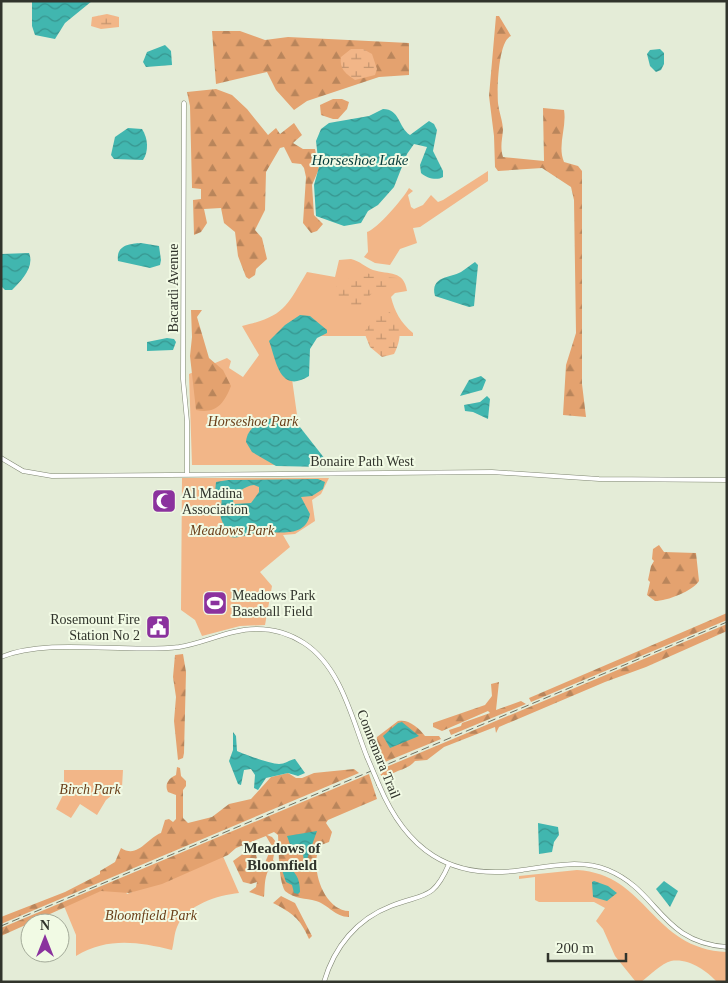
<svg xmlns="http://www.w3.org/2000/svg" width="728" height="983" viewBox="0 0 728 983" font-family="Georgia,serif">
	<style>
		.green { fill: #f2b688 }
		.forest { fill: url(#forest-firs) }
		.wetland { fill: url(#wetland-marsh) }
		.water { fill: url(#water-waves); fill-rule: evenodd }
		.lines { fill: none; stroke-linecap: round; stroke-linejoin: round }
		.minor-casing { stroke: #7f8672; stroke-width: 5 }
		.minor { stroke: #fff; stroke-width: 4 }
		.rail { stroke: #6d7265; stroke-width: 1; stroke-dasharray: 8 4; stroke-linecap: butt }
		.minor-bridge-casing { stroke: #7f8672; stroke-width: 5; stroke-linecap: butt }
		.minor-bridge { stroke: #fff; stroke-width: 4 }
		.labels { text-anchor: middle; stroke-width: 4; stroke-linejoin: round; paint-order: stroke }
		.street-label { font-size: 14px; fill: #31342c; stroke: #f1fae4 }
		.park-label { font-size: 14px; font-style: italic; fill: #6a3f19; stroke: #f1fae4 }
		.poi-label { font-size: 14px; fill: #31342c; stroke: #f1fae4; text-anchor: start }
		.water-label { font-size: 15px; font-style: italic; fill: #033b39; stroke: #f1fae4 }
		.neighbourhood-label { font-size: 15px; font-weight: bold; fill: #31342c; stroke: #f1fae4 }
	</style>
	<defs>
		<pattern id="forest-firs" width="22" height="20" patternUnits="userSpaceOnUse" patternTransform="scale(1.25)"><rect width="22" height="20" fill="#e4a26f"/><path d="M5 1l3.5 6h-7zM16 11l3.5 6h-7z" fill="#b9855b"/></pattern>
		<pattern id="wetland-marsh" width="20" height="14" patternUnits="userSpaceOnUse" patternTransform="scale(1.25)"><rect width="20" height="14" fill="#f2b688"/><path d="M1 5h8M5 5V1M11 12h8M15 12V8" fill="none" stroke="#c5956f"/></pattern>
		<pattern id="water-waves" width="16" height="10" patternUnits="userSpaceOnUse" patternTransform="scale(1.25)"><rect width="16" height="10" fill="#41b6af"/><path d="M0 5q4-4 8 0t8 0" fill="none" stroke="#37958f"/></pattern>
	</defs>
	<rect width="100%" height="100%" fill="#e4ecd7"/>
	<!-- green -->
	<g class="green">
		<path d="M488,171v10l-68,46 -7,1 4,15 -17,6 -10,16 -15,-2 -11,-6 4,-5 -1,-20c10,-3 36,-33 42,-44l4,3 -5,4 3,12 3,2 9,-4 8,-10 7,7 5,-2z"/>
		<path d="M351,259c9,2 14,8 22,11 16,5 31,0 34,21l-12,2 -4,4c4,15 9,25 22,36v3h-127l18,129h-112l-3,-91 38,-16 4,3 -2,7 14,9 16,-22 -17,-29c43,-10 44,-19 65,-54l28,5 4,-17z"/>
		<polygon points="182,478 329,478 321,494 312,500 315,521 295,534 283,535 290,547 260,572 272,586 265,625 240,626 202,636 195,620 181,610"/>
		<polygon points="64,770 123,770 122,787 106,800 97,815 80,804 71,818 56,809 64,793"/>
		<path d="M222,854l17,39c-21,2 -53,12 -62,34 -3,7 -3,16 -5,23 -34,-8 -64,-13 -96,6v-21l-12,-29 57,-24 6,12z"/>
		<path d="M577,870c71,4 74,79 150,82v30h-10c-11,-12 -29,-24 -46,-21 -9,2 -22,15 -30,21h-5l-21,-26 -12,-27 -7,-8 9,-13 -11,-6h-55l-4,-2v-23l-16,2v-3z"/>
	</g>
	<!-- forest -->
	<g class="forest">
		<path d="M496,16h3l12,20c-13,5 -14,54 -13,67 1,9 5,19 5,27 -1,11 -3,17 0,27l41,4 -1,-53 21,2c3,18 -7,35 0,52l14,4 4,5v213l4,33 -23,-2 3,-50 10,-32 -2,-133 -3,-13 -29,-19 -44,3 -3,-4 -1,-31 -5,-40z"/>
		<polygon points="212,31 240,31 265,40 288,37 409,43 409,75 379,77 307,101 294,110 276,90 267,72 216,84"/>
		<polygon points="216,89 232,95 247,109 268,135 276,128 280,134 294,123 302,135 293,143 303,149 315,149 319,169 312,185 314,215 323,224 317,231 311,233 303,223 306,177 304,168 301,164 292,163 284,147 280,148 266,172 265,210 255,230 262,238 267,259 256,269 255,275 249,279 246,277 238,256 235,232 224,223 221,208 204,209 207,223 201,232 194,235 193,200 201,199 201,189 192,188 190,106 187,92"/>
		<polygon points="333,99 342,99 349,102 347,109 338,119 333,119 321,115 320,105"/>
		<path d="M191,310h11l-5,7 12,41 14,12 8,16c-7,18 -15,28 -35,24l-6,-54 2,-19z"/>
		<path d="M659,545l5,7 32,1 3,28c-6,10 -32,20 -44,20l-8,-6 3,-13 -2,-2 3,-14 3,-5 -2,-2 1,-10z"/>
		<polygon points="727,613 727,620 531,702 529,698"/>
		<path d="M727,624v7l-81,36 -41,15 -106,45 -3,6 -1,-6 -51,20 -17,13 -12,1c-8,10 -24,9 -32,20l-4,-11z"/>
		<polygon points="183,654 186,672 184,753 183,758 178,760 174,721 176,697 173,677 175,655"/>
		<polygon points="499,682 496,710 521,701 526,704 451,735 449,730 461,726 462,723 490,713 488,711 442,731 433,727 433,723 485,705 492,696 491,684"/>
		<path d="M398,721c11,-2 21,7 27,15h14l2,3 -56,23h-7l-3,-12 2,-13z"/>
		<path d="M177,767l3,1 1,8 5,5v5l-3,4v28l5,5 24,-6 17,-13 22,-5 20,-22 17,-4 8,5h6l12,-5 40,-4 5,4 -358,151v-7l64,-25 35,-18v-3l15,-9 6,-14c17,11 26,-10 40,-15l4,-13 4,-1 4,3 3,-3v-24l-8,-3c-4,-8 1,-14 8,-17z"/>
		<path d="M369,774l8,25 -49,21 -2,3 6,9 -3,10 -8,3c-13,18 2,66 28,66v6c-14,0 -20,-12 -33,-16 -10,-3 -22,-2 -31,-10 -7,-13 -6,-40 -7,-56l-4,-3 -7,3 5,2 4,5 -3,18 5,5 -2,4 -8,2c-4,9 -3,17 -4,26l-15,-5 7,-5 1,-5 -6,2 -8,-2 -10,-21 11,-8 12,1 2,10 6,1 8,-19 -6,-10 -30,12 -8,7 -66,29 -33,9 -28,-2 -100,45v-8z"/>
		<path d="M281,896l14,7 17,33 -3,3c-9,-21 -17,-26 -36,-36z"/>
	</g>
	<!-- wetland -->
	<g class="wetland">
		<polygon points="107,14 119,17 119,27 101,29 91,26 92,17"/>
		<path d="M351,49h12l9,5 5,15 -2,6 -20,5c-9,-6 -16,-11 -14,-23z"/>
		<path d="M361,271l17,6 19,1 2,5c-8,5 -13,2 -20,6 -8,3 -15,14 -22,20l-18,-4 -6,-8 4,-12z"/>
		<path d="M389,312c15,9 12,29 5,42l-12,3 -12,-10 -6,-15 10,-13z"/>
	</g>
	<!-- water -->
	<g class="water">
		<polygon points="32,1 92,1 65,23 55,39 35,35 32,26"/>
		<polygon points="165,45 171,51 172,65 146,67 143,62 147,52"/>
		<polygon points="660,49 664,53 664,64 661,70 656,72 650,66 647,54 650,50"/>
		<path d="M383,109c17,0 15,18 27,26l19,-14 5,3 3,6 -4,21 10,20v6c-6,4 -17,1 -22,-4l-1,-8 7,-18 -13,-3 -7,10 -13,33 -16,18 -10,6 -7,12 -17,3 -28,-10 -2,-31 5,-18 -3,-26 5,-12 8,-6 40,-7z"/>
		<path d="M128,128l14,1c6,9 7,22 1,31l-29,-1 -3,-4 4,-18z"/>
		<path d="M141,243l18,3 2,14 -1,5 -10,3 -32,-7c-2,-16 11,-17 23,-18z"/>
		<path d="M29,253c6,14 -8,28 -17,37h-7l-4,-4v-32z"/>
		<path d="M475,262l3,3 -4,41 -5,1 -34,-11c-5,-20 15,-18 26,-24 5,-3 9,-7 14,-10z"/>
		<path d="M300,315l10,1 17,14v3l-10,5 -7,11 -1,27c-30,19 -33,-17 -40,-35l16,-16z"/>
		<polygon points="167,338 174,339 176,342 173,350 147,351 147,342"/>
		<polygon points="481,376 486,380 482,390 460,396 469,380"/>
		<polygon points="487,396 490,399 488,419 473,412 465,411 464,405 480,402"/>
		<path d="M278,417l18,5 29,37v8l-49,-1 -24,-14 -6,-10c1,-16 18,-23 32,-25z"/>
		<path d="M318,479l7,3 -2,7 -11,7 -11,1 9,17c-4,25 -33,17 -49,18 -11,1 -21,7 -31,5 -2,-6 -8,-14 -9,-19 -2,-8 2,-14 0,-22l-6,-4 1,-10 12,-2zM254,485l5,2v5l-8,11 -17,1 -1,-3c3,-9 12,-15 21,-16z"/>
		<polygon points="402,722 419,736 390,748 383,736 398,723"/>
		<path d="M233,732l3,4 1,15c9,4 34,13 42,13 6,0 10,-4 16,-5l10,14 -7,3 -10,-3 -22,5 -8,12 -4,-2 1,-13 -4,-6 -7,1 -3,15 -3,-1 -9,-23 4,-11z"/>
		<polygon points="538,823 558,827 559,835 554,842 552,852 539,854"/>
		<polygon points="317,831 307,859 304,860 302,849 291,847 287,836"/>
		<path d="M284,866c12,4 16,13 16,26l-2,2 -4,-1 -2,-8 -6,-3 -4,-12z"/>
		<polygon points="594,881 608,886 617,893 607,901 593,897 592,882"/>
		<polygon points="664,881 678,891 670,907 656,889"/>
	</g>
	<g class="lines">
		<defs>
			<g id="minor">
				<polyline points="184,103 183,379 187,421 187,474"/>
				<polyline points="1,458 23,471 52,476 492,472 599,479 727,480"/>
				<path d="M1,657c50,-20 124,-3 178,-10 26,-4 51,-18 78,-18 16,0 33,5 47,14 37,24 48,76 63,114"/>
				<path d="M379,785c27,64 70,96 143,85 28,-4 59,-11 86,0 51,21 52,72 119,77"/>
				<path d="M324,982c10,-35 33,-63 67,-76 33,-13 42,-5 58,-42"/>
			</g>
		</defs>
		<!-- minor casing -->
		<use href="#minor" class="minor-casing"/>
		<!-- minor -->
		<use href="#minor" class="minor"/>
		<!-- rail -->
		<polyline class="rail" points="1,926 727,622"/>
		<defs>
			<polyline id="minor-bridge" points="367,757 379,785"/>
		</defs>
		<!-- minor-bridge casing -->
		<use href="#minor-bridge" class="minor-bridge-casing"/>
		<!-- minor-bridge -->
		<use href="#minor-bridge" class="minor-bridge"/>
	</g>
	<!-- icons -->
	<defs>
		<symbol id="mosque-square" viewBox="-11 -11 22 22"><rect x="-9" y="-9" width="18" height="18" rx="4" fill="#8b329e" stroke="#f1fae4"/><path d="M3.5-4.9A6 6 0 1 0 3.5 4.9A5 5 0 1 1 3.5-4.9Z" fill="#fff"/></symbol>
		<symbol id="stadium-square" viewBox="-11 -11 22 22"><rect x="-9" y="-9" width="18" height="18" rx="4" fill="#8b329e" stroke="#f1fae4"/><path d="M0-5a6.5 5 0 1 0 0 10a6.5 5 0 1 0 0-10ZM-3.5-1.8h7v3.6h-7Z" fill="#fff"/></symbol>
		<symbol id="civic-square" viewBox="-11 -11 22 22"><rect x="-9" y="-9" width="18" height="18" rx="4" fill="#8b329e" stroke="#f1fae4"/><path d="M-.6-6.5H3V-4.5H.6V-3L4-1V1h2V6H-6V1h2V-1L-.6-3ZM-1.2 2.5V6h2.4V2.5Z" fill="#fff"/></symbol>
	</defs>
	<g fill-rule="evenodd">
		<use href="#mosque-square" x="150" y="487" width="28" height="28"/>
		<use href="#stadium-square" x="201" y="589" width="28" height="28"/>
		<use href="#civic-square" x="144" y="613" width="28" height="28"/>
	</g>
	<g class="labels">
		<!-- street labels -->
		<g class="street-label">
			<text transform="translate(173 288) rotate(-90)" y="5">Bacardi Avenue</text>
			<text x="362" y="466">Bonaire Path West</text>
			<text transform="translate(379 754) rotate(68)" y="5">Connemara Trail</text>
		</g>
		<!-- park labels -->
		<g class="park-label">
			<text x="253" y="426">Horseshoe Park</text>
			<text x="232" y="535">Meadows Park</text>
			<text x="90" y="794">Birch Park</text>
			<text x="151" y="920">Bloomfield Park</text>
		</g>
		<!-- poi labels -->
		<g class="poi-label">
			<text x="182" y="498">Al Madina<tspan x="182" dy="16">Association</tspan></text>
			<text x="232" y="600">Meadows Park<tspan x="232" dy="16">Baseball Field</tspan></text>
			<text x="140" y="624" text-anchor="end">Rosemount Fire<tspan x="140" dy="16">Station No 2</tspan></text>
		</g>
		<!-- water labels -->
		<g class="water-label">
			<text x="360" y="165">Horseshoe Lake</text>
		</g>
		<!-- neighbourhood labels -->
		<g class="neighbourhood-label">
			<text x="282" y="853">Meadows of<tspan x="282" dy="17">Bloomfield</tspan></text>
		</g>
	</g>
	<!-- border -->
	<rect width="728" height="983" fill="none" stroke="#31342c" stroke-width="5"/>
	<!-- north arrow -->
	<g transform="translate(45 938)"><circle r="24" fill="#f1fae4" stroke="#a4ab9a"/>
	<path d="M0-4L9 19L0 12L-9 19Z" fill="#8b329e"/>
	<text y="-8" font-size="14" font-weight="bold" text-anchor="middle" fill="#31342c">N</text>
	</g>
	<!-- scale -->
	<path d="M548 953v8h78v-8" fill="none" stroke="#31342c" stroke-width="2.5"/>
	<text x="556" y="953" font-size="15" fill="#31342c" stroke="#f1fae4" stroke-width="4" paint-order="stroke">200 m</text>
</svg>
